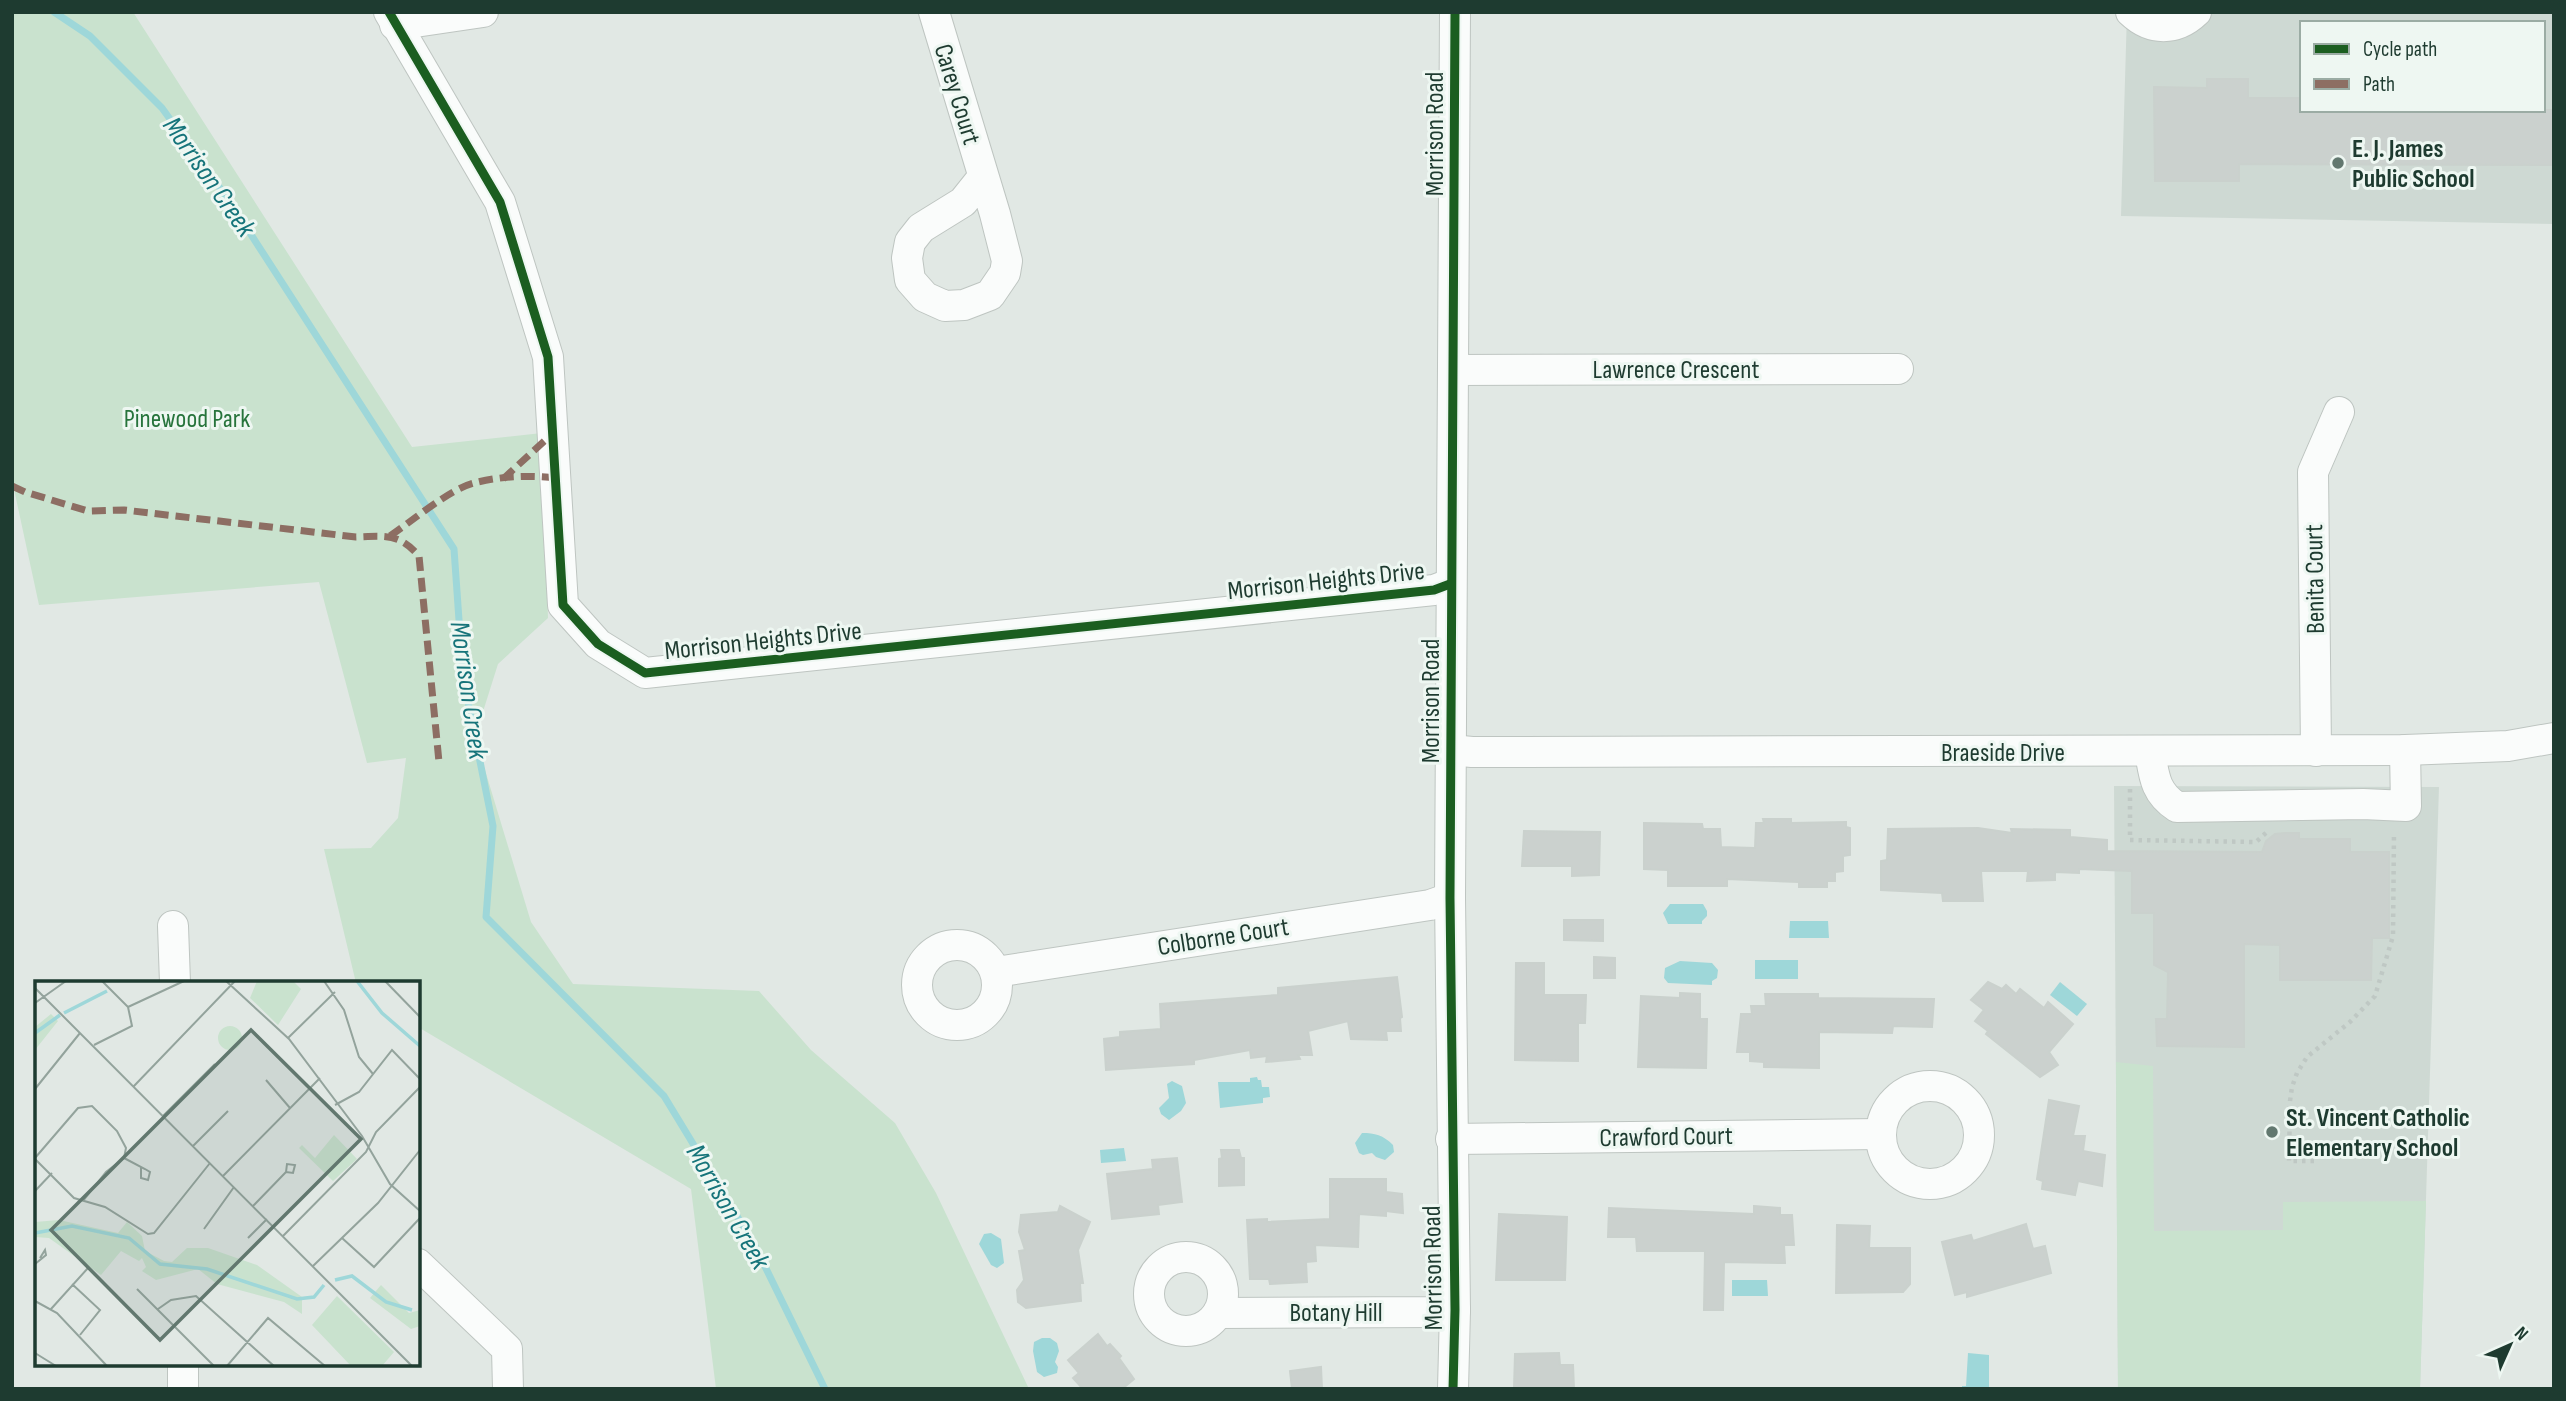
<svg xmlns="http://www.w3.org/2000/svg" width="2566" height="1401" viewBox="0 0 2566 1401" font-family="'Sofia Sans Condensed',sans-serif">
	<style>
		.built { fill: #ced9d3; fill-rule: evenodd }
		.green { fill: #c9e2ce }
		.water { fill: #9ed7d9 }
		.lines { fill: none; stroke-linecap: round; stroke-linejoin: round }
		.stream { stroke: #9ed7d9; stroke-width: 7 }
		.building { fill: #cbd1ce; stroke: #cad1cd; stroke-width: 2 }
		.minor-casing { stroke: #bec5c1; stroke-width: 32 }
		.path { stroke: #bfc8c4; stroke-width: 4.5; stroke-dasharray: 3.5 5; stroke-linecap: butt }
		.minor { stroke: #fafcfb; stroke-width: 30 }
		.quiet { stroke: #8d6e63; stroke-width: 7; stroke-dasharray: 14 7; stroke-linecap: butt }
		.cycleway-casing { stroke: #eef7f2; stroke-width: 13 }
		.cycleway { stroke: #1b5e20; stroke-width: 9 }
		.poi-dot { fill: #62786f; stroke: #eef7f2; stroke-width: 2.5 }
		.labels { text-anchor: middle; stroke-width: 6; stroke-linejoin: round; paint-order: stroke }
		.street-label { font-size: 26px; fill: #1e3b30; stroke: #eef7f2 }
		.poi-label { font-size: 26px; font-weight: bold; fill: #1e3b30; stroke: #eef7f2; text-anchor: start }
		.park-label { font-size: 26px; fill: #27743c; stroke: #eef7f2 }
		.water-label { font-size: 28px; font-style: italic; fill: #16747a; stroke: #eef7f2 }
		.inset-river { fill: none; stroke: #9ed7d9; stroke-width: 3.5 }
		.inset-road { fill: none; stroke: #93a39c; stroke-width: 2 }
		.view { fill: #62786f; fill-opacity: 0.15; stroke: #62786f; stroke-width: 3.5 }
		.inset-edge { fill: none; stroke: #1e3b30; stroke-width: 3.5 }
	</style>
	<rect width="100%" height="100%" fill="#e1e8e4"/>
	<!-- built -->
	<g class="built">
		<path d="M2127,12h427v212l-433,-8zM2302,23h241v87h-241z"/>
		<polygon points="2114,786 2439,787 2420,1389 2118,1389"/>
	</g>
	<!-- green -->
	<g class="green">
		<polygon points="12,12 133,12 412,447 542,433 548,618 498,664 475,737 531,922 573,984 759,991 811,1050 895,1123 936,1193 1029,1389 716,1389 691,1189 418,1027 418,983 356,983 324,849 371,848 398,818 406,758 367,763 319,582 39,605 12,480"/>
		<polygon points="2116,1062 2153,1066 2154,1231 2283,1230 2283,1202 2426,1201 2420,1389 2118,1389"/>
	</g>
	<!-- water -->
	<g class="water">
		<polygon points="1670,904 1703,904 1707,911 1707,916 1702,921 1702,924 1668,924 1663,913"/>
		<polygon points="1790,921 1828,921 1829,938 1789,938"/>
		<rect x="1755" y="960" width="43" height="19"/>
		<polygon points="1680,961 1712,963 1718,970 1717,978 1712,981 1712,985 1668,983 1664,978 1665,968"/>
		<polygon points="2060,982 2087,1004 2077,1016 2050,995"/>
		<polygon points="1257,1077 1258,1080 1261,1080 1262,1087 1269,1087 1270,1097 1263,1098 1263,1103 1220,1108 1218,1082 1250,1082 1250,1078"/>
		<polygon points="1172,1081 1182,1086 1186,1103 1181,1111 1169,1120 1161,1114 1159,1108 1169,1098 1167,1084"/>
		<path d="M1362,1133c13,0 21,2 31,12l1,7 -9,8 -9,-3 -4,-4 -9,2 -4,-2 -4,-10z"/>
		<polygon points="1124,1148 1126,1161 1101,1163 1100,1150"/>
		<polygon points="991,1233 1001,1239 1004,1263 997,1268 991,1265 979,1244 984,1234"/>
		<polygon points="1732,1280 1767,1280 1768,1296 1732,1296"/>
		<polygon points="1042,1338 1050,1338 1057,1343 1059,1351 1055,1362 1058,1367 1057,1373 1044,1377 1037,1372 1033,1351 1034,1342"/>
		<polygon points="1968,1353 1989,1355 1989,1389 1962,1389 1962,1386 1966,1386"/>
	</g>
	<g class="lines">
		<!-- stream -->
		<polyline class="stream" points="54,12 90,36 162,108 230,202 454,549 463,677 493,826 486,917 664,1096 754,1244 825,1389"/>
	</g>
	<!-- building -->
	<g class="building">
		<polygon points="2207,79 2248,79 2248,98 2302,98 2302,110 2554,110 2554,165 2239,164 2239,181 2155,181 2154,87 2207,88"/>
		<polygon points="1763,819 1791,819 1791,823 1846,822 1846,827 1850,828 1850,855 1843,856 1843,871 1835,872 1835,881 1827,881 1827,887 1799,887 1799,882 1727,879 1727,886 1668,886 1668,870 1644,869 1644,823 1702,824 1703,829 1720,829 1721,847 1755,848 1756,823 1764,823"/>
		<polygon points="1978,828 2012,833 2011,829 2070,830 2070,837 2107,840 2107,851 2262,852 2266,841 2275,834 2285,833 2299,833 2299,839 2350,839 2350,852 2389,852 2389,938 2372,938 2371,980 2280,980 2280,945 2244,944 2244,1047 2157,1046 2156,1019 2167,1019 2168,972 2154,965 2154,913 2132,913 2132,871 2079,869 2079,873 2055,872 2055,880 2027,881 2028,871 1981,871 1983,901 1943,901 1942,893 1881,890 1881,861 1887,860 1888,829"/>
		<polygon points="1524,831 1600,832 1599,875 1572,876 1572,866 1522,866"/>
		<polygon points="1564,920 1603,920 1603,941 1564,940"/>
		<polygon points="1594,957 1615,958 1615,978 1594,978"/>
		<polygon points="1516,963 1544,963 1544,995 1586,995 1585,1023 1578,1023 1578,1061 1515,1060"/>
		<polygon points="1397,977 1402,1017 1400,1018 1401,1031 1386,1031 1387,1040 1351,1039 1348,1021 1308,1031 1312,1055 1298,1055 1300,1059 1266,1062 1267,1056 1251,1058 1250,1050 1194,1060 1194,1064 1106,1070 1104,1039 1120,1037 1120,1032 1161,1029 1160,1004 1278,995 1278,988"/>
		<polygon points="1988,982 2002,989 2006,985 2016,994 2020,989 2044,1008 2048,1002 2073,1024 2049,1052 2058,1065 2040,1077 1986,1034 1988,1031 1975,1021 1984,1010 1971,1000"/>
		<polygon points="1680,993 1700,994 1700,1019 1707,1019 1706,1068 1638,1067 1641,996 1680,998"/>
		<polygon points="1765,994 1818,994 1818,998 1934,999 1932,1027 1893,1026 1892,1033 1819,1032 1819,1068 1764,1067 1764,1062 1750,1061 1750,1052 1737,1052 1741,1014 1752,1014 1751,1006 1766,1006"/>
		<polygon points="2049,1100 2079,1106 2073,1136 2085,1136 2083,1151 2105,1155 2102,1186 2078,1181 2075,1195 2042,1189 2043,1181 2037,1179"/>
		<polygon points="1221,1150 1239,1150 1241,1158 1244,1158 1244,1185 1219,1186 1219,1159 1222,1158"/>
		<polygon points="1177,1158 1182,1202 1158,1205 1159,1214 1112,1219 1107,1174 1153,1169 1152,1160"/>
		<polygon points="1330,1179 1386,1179 1386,1192 1402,1194 1403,1213 1386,1211 1386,1216 1359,1214 1358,1247 1315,1245 1316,1261 1306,1262 1307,1282 1270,1284 1269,1279 1250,1279 1247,1220 1267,1219 1267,1222 1330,1219"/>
		<polygon points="1060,1206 1090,1222 1078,1250 1083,1283 1080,1283 1081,1301 1026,1308 1018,1302 1017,1290 1024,1280 1019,1251 1025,1250 1019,1232 1021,1215 1058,1212"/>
		<polygon points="1754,1206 1780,1208 1780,1215 1792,1215 1794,1245 1784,1245 1785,1263 1724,1262 1723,1310 1704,1310 1705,1251 1637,1251 1636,1237 1608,1237 1609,1208 1754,1214"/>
		<polygon points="1499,1214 1567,1217 1565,1280 1496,1280"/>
		<polygon points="2026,1224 2033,1249 2045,1246 2051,1273 1967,1297 1967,1292 1955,1295 1942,1242 1971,1235 1973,1241"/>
		<polygon points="1837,1225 1870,1226 1869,1248 1910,1248 1910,1284 1903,1292 1836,1293"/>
		<polygon points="1098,1334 1107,1346 1110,1344 1121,1356 1119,1358 1134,1379 1122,1389 1083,1389 1073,1378 1079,1373 1068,1360"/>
		<polygon points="1559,1353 1560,1365 1573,1365 1574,1389 1514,1389 1515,1354"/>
		<polygon points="1321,1367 1322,1389 1292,1389 1290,1371"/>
	</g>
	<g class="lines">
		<defs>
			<g id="minor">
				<polyline points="389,12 500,202 548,357 563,605 598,644 645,673 1434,590 1450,584"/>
				<polyline points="934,12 995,214 1007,261 1005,273 990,295 964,305 945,306 925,297 910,280 907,258 910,242 921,228 963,202 983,177"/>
				<path d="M2131,12c20,19 45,19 65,0"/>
				<polyline points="395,25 483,12"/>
				<polyline points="1454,370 1898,369"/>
				<polyline points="1451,750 1472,752 2405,750 2508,746 2554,738"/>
				<polyline points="2316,751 2313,472 2339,412"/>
				<path d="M2150,752c4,24 5,41 27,55l186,-3 43,2 -1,-56"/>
				<polyline points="173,926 175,983"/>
				<circle cx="957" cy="985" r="40"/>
				<polyline points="996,972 1430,905 1450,898"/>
				<circle cx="1930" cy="1135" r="49"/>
				<polyline points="1451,1139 1880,1134"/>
				<circle cx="1186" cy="1294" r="37"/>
				<polyline points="418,1264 507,1349 508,1389"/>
				<polyline points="1218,1313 1431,1312 1455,1310"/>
				<polyline points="183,1364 183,1389"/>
				<polyline points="1453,1389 1455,1310 1450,898 1455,12"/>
			</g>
		</defs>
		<!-- minor casing -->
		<use href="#minor" class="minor-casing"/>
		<!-- path -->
		<g class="path">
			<polyline points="2130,789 2130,840 2256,842 2268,831"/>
			<polyline points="2314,1161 2289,1161 2290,1101 2292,1087 2297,1073 2307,1057 2350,1022 2375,996 2393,936 2394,832"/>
		</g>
		<!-- minor -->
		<use href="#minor" class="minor"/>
		<!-- quiet -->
		<g class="quiet">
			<polyline points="503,479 553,433"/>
			<path d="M12,486l13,6 63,19 36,-1 232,27c29,-1 43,-4 63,19l20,206"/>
			<path d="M390,536c22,-15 60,-47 84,-53 26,-7 57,-8 83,-5"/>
		</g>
		<defs>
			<g id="cycleway">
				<polyline points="389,12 500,202 548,357 563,605 598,644 645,673 1434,590 1450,584"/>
				<polyline points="1453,1389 1455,1310 1450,898 1455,12"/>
			</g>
		</defs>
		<!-- cycleway casing -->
		<use href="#cycleway" class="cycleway-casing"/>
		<!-- cycleway -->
		<use href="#cycleway" class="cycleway"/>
	</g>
	<!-- markers -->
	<g class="poi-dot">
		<circle cx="2338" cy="163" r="7"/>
		<circle cx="2272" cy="1132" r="7"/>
	</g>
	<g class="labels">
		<!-- street labels -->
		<g class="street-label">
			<text transform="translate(958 94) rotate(73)" y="9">Carey Court</text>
			<text transform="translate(1434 134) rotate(-90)" y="9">Morrison Road</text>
			<text x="1676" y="378">Lawrence Crescent</text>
			<text transform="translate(2314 579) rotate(-91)" y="9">Benita Court</text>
			<text transform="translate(1326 580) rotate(-6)" y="9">Morrison Heights Drive</text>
			<text transform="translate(763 640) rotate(-6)" y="9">Morrison Heights Drive</text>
			<text transform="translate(1430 701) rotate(-90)" y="9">Morrison Road</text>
			<text x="2003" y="761">Braeside Drive</text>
			<text transform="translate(1223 936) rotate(-9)" y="9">Colborne Court</text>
			<text transform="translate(1666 1136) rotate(-1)" y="9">Crawford Court</text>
			<text transform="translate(1432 1268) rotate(-91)" y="9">Morrison Road</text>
			<text x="1336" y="1321">Botany Hill</text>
		</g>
		<!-- poi labels -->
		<g class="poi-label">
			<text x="2352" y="157">E. J. James<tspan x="2352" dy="30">Public School</tspan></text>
			<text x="2286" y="1126">St. Vincent Catholic<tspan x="2286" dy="30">Elementary School</tspan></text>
		</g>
		<!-- park labels -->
		<g class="park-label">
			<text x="187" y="427">Pinewood Park</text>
		</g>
		<!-- water labels -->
		<g class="water-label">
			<text transform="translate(210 176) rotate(55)" y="10">Morrison Creek</text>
			<text transform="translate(470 690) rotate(82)" y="10">Morrison Creek</text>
			<text transform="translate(729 1206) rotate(60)" y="10">Morrison Creek</text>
		</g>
	</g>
	<!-- overview -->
	<g transform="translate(35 981)">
		<rect width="385" height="385" fill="#e1e8e4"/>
		<path d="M222,0h36l8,8 -23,36 -28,-27zM16,33l7,7 -23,29v-23zM183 57a12 12 0 1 1 24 0a12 12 0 1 1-24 0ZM299,154l23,24 -24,22 -34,-33 3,-3 13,13zM24,239l59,13 9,-11 15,14 3,15 19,10 8,1 15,-14h21l49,17 45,32v17l-18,-12 -67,-18 -19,-15 -42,11 -14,-9 4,-4 -4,-9 -3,3 -18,-10 -20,24 -52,-37 -14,-1v-15zM346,304l28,28 11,-3v16l-9,3 -41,-31zM302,315l57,56 -12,14h-31l-39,-41z" fill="#c9e2ce"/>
		<path class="inset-river" d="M322,0l25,32 38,33M29,32l43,-22M0,52l25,-18M0,252l37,-7 57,12 31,26 47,5 90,30 17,-2 10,-12M300,299l17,-4 34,26 26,8"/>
		<path class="inset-road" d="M191,0l63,58 73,97 28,48 30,27M289,0l20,29 15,47 14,17M350,0l35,36M0,7l377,378M0,22l31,-22M93,26l56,-26M253,57l47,-46M59,64l38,-19 -4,-19 -26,-26M231,99l24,28M99,105l101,-105M0,108l45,-56M300,124l24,-13 33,-42 28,29M128,135l52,-52M158,165l35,-35M0,177l43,-50 14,-2 25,25 9,17 -2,10 -18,14 -23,29M89,177l21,11 5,3 -2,8 -7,-2v-11M0,178l39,39 31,9 43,27 6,-1 56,-70M188,195l97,-98M0,210l17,-18M218,225l33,-34 1,-8 8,1 -2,8 -7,-1M169,248l30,-42M248,255l83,-84 10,-20 44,-45M213,257l19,-19M307,257l32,29 46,-49M0,283l11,-9 -1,-5 -5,8M278,285l65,-63 42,-53M37,303l28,26 -20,25M102,308l77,77M0,320l22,12 50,53M16,328l37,-41M123,328l13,-9 25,-4 78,70M0,372l21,13M88,385h31M192,385l41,-48 57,48"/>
		<path class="view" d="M216,49l110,109 -201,201 -109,-110z"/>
		<rect width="385" height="385" class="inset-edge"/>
	</g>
	<!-- border -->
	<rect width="2566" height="1401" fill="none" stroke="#1e3b30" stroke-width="28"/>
	<!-- legend -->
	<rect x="2300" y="21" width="245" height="91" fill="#eef7f2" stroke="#9baca4" stroke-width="2"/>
	<rect x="2314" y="44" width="35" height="10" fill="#1b5e20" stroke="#9baca4" stroke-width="2"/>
	<text x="2363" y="56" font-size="21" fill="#1e3b30">Cycle path</text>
	<rect x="2314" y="79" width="35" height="10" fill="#8d6e63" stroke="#9baca4" stroke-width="2"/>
	<text x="2363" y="91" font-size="21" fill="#1e3b30">Path</text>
	<!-- north arrow -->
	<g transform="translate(2510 1345) rotate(45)" stroke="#eef7f2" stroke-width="5" paint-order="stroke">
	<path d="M0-5L12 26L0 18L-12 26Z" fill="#1e3b30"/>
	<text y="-10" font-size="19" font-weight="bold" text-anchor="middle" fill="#1e3b30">N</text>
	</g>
</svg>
